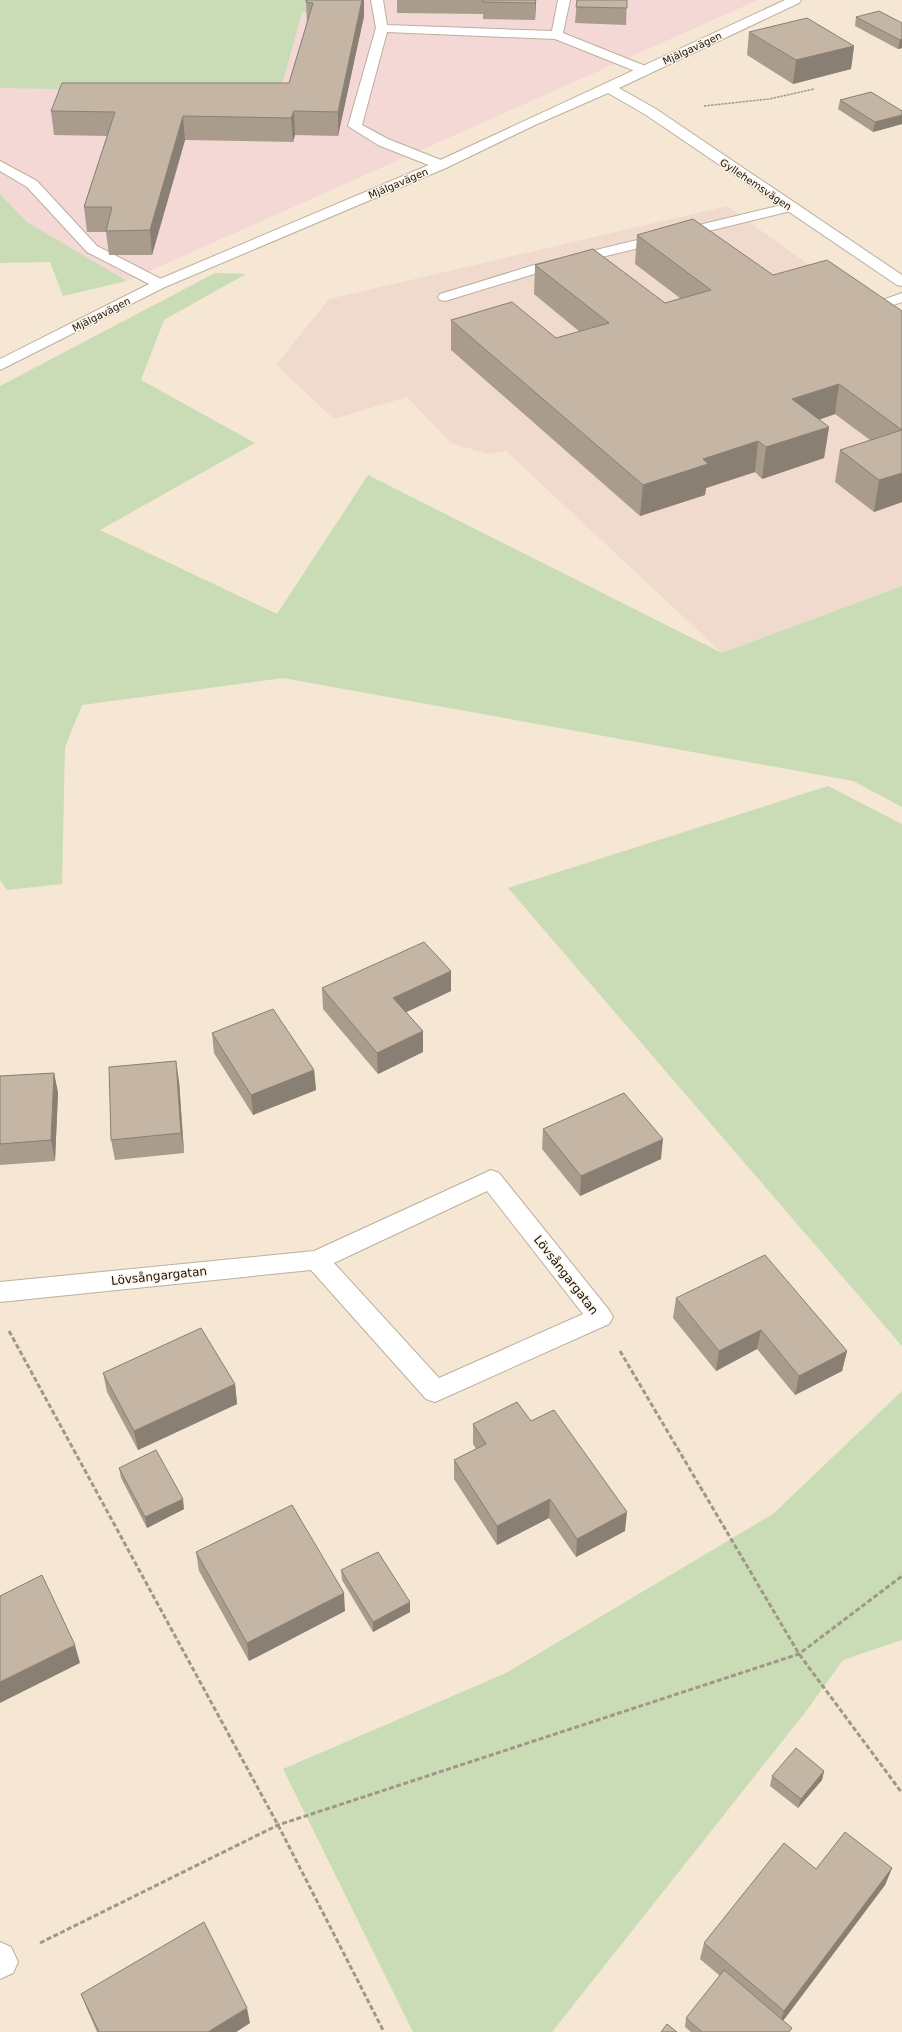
<svg xmlns="http://www.w3.org/2000/svg" width="902" height="2032" viewBox="0 0 902 2032" font-family="'DejaVu Sans',sans-serif">
	<style>
		.industrial { fill: #f0dace }
		.education { fill: #f3d8d5 }
		.green { fill: #cadcb5 }
		.lines { fill: none; stroke-linecap: round; stroke-linejoin: round }
		.service-casing { stroke: #bcaf9e; stroke-width: 2 }
		.minor-casing { stroke: #bcaf9e; stroke-width: 2 }
		.tertiary-casing { stroke: #bcaf9e; stroke-width: 2 }
		.path-far1 { stroke: #a19789; stroke-width: 1.5; stroke-dasharray: 2.5 1; stroke-linecap: butt }
		.path { stroke: #a19789; stroke-width: 3; stroke-dasharray: 5 2.5; stroke-linecap: butt }
		.service { fill: #fff; fill-rule: evenodd }
		.minor { fill: #fff; fill-rule: evenodd }
		.tertiary { fill: #fff; fill-rule: evenodd }
		.wall { fill: #a99c8d }
		.shaded-wall { fill: #897f73 }
		.building { fill: #c4b5a4; stroke: #897f73 }
		.labels { text-anchor: middle; stroke-width: 3; stroke-linejoin: round; paint-order: stroke }
		.far-street-label { font-size: 10px; fill: #18130d; stroke: #fdf5ea }
		.street-label { font-size: 12px; fill: #18130d; stroke: #fdf5ea }
	</style>
	<rect width="100%" height="100%" fill="#f5e7d4"/>
	<!-- industrial -->
	<polygon class="industrial" points="727,206 902,332 902,586 722,653 506,451 488,454 451,443 407,397 334,419 276,365 329,299"/>
	<!-- education -->
	<polygon class="education" points="49,0 758,0 127,281 27,222 0,194 0,50"/>
	<!-- green -->
	<g class="green">
		<polygon points="0,0 361,0 362,13 302,12 277,103 161,91 0,88"/>
		<polygon points="0,194 27,222 127,281 63,296 50,262 0,263"/>
		<polygon points="215,273 246,274 164,320 141,380 255,443 100,530 277,614 368,475 722,653 902,586 902,807 853,781 283,678 82,705 65,747 62,884 7,890 0,880 0,386"/>
		<polygon points="828,786 902,824 902,1346 508,888"/>
		<polygon points="902,1391 902,1640 843,1660 807,1710 552,2032 413,2032 283,1769 506,1673 773,1514"/>
	</g>
	<g class="lines">
		<defs>
			<g id="service">
				<polygon points="371,0 383,0 387,25 552,31 558,0 570,0 563,33 648,67 650,70 644,74 640,73 555,39 387,32 362,125 388,139 446,162 448,165 446,168 436,168 378,145 348,126 376,28"/>
				<polygon points="0,161 37,181 97,246 165,281 167,284 165,287 155,287 87,252 27,187 0,171"/>
				<polygon points="790,203 795,204 797,207 795,210 544,271 445,301 440,300 438,297 440,294 534,265"/>
				<polygon points="902,293 902,302 862,316 857,315 855,312 857,309"/>
			</g>
			<g id="minor">
				<path d="M491,1170l8,3 110,137 4,7 -4,7 -174,78 -9,-3 -115,-129 -311,32v-20l314,-31zM487,1191l96,123 -144,64 -105,-115z"/>
				<polygon points="0,1942 11,1947 18,1962 13,1973 0,1979"/>
			</g>
			<polygon id="tertiary" points="785,0 801,0 799,3 619,88 656,109 902,275 902,286 897,285 646,115 608,93 535,125 446,168 165,287 0,370 0,359 155,281 436,162"/>
		</defs>
		<!-- service casing -->
		<use href="#service" class="service-casing"/>
		<!-- minor casing -->
		<use href="#minor" class="minor-casing"/>
		<!-- tertiary casing -->
		<use href="#tertiary" class="tertiary-casing"/>
		<!-- path-far1 -->
		<polyline class="path-far1" points="704,106 769,99 814,89"/>
		<!-- path -->
		<g class="path">
			<polyline points="9,1331 278,1825 384,2032"/>
			<polyline points="620,1351 799,1654 902,1793"/>
			<polyline points="40,1943 278,1825 799,1654 902,1576"/>
		</g>
		<!-- service -->
		<use href="#service" class="service"/>
		<!-- minor -->
		<use href="#minor" class="minor"/>
		<!-- tertiary -->
		<use href="#tertiary" class="tertiary"/>
	</g>
	<!-- wall -->
	<g class="wall">
		<polygon points="306,0 364,0 364,16 338,136 295,135 293,142 185,140 152,255 109,255 106,232 87,232 84,207 107,136 54,135 51,111 289,83 307,24 306,2"/>
		<polygon points="397,0 536,0 535,20 483,19 483,14 397,13"/>
		<polygon points="577,0 627,0 626,25 575,23"/>
		<polygon points="856,17 902,23 902,48 898,49 855,26"/>
		<polygon points="749,32 854,46 851,69 793,84 747,55"/>
		<polygon points="840,100 902,111 902,124 873,132 838,109"/>
		<polygon points="637,235 773,275 902,311 902,502 874,512 835,482 840,450 870,440 835,414 819,420 829,427 824,458 762,479 755,472 706,488 705,495 640,516 451,350 451,320 556,338 580,332 534,294 535,265 665,303 680,298 635,264"/>
		<polygon points="322,988 451,991 406,1012 423,1031 423,1052 378,1074 323,1009"/>
		<polygon points="212,1033 314,1070 316,1090 253,1115 214,1053"/>
		<polygon points="54,1073 58,1093 55,1161 0,1165 0,1076"/>
		<polygon points="179,1081 184,1153 115,1160 111,1140"/>
		<polygon points="543,1129 661,1159 580,1196 542,1149"/>
		<polygon points="676,1298 847,1351 842,1371 795,1395 757,1349 716,1371 673,1318"/>
		<polygon points="103,1373 235,1384 237,1404 138,1450 107,1392"/>
		<polygon points="531,1421 625,1531 576,1557 549,1518 497,1545 454,1479 454,1460 476,1449 473,1444 473,1424"/>
		<polygon points="119,1468 184,1509 147,1528 121,1478"/>
		<polygon points="196,1552 345,1611 249,1661 199,1571"/>
		<polygon points="341,1570 410,1612 373,1632 342,1580"/>
		<polygon points="824,1771 822,1780 798,1808 770,1786 772,1776"/>
		<polygon points="892,1868 885,1885 783,2021 790,2032 691,2032 685,2027 686,2018 720,1976 700,1959 704,1943 816,1869"/>
		<polygon points="81,1994 250,2023 236,2032 97,2032 87,2009"/>
	</g>
	<!-- shaded-wall -->
	<g class="shaded-wall">
		<polygon points="362,0 364,0 364,16 338,136 338,112"/>
		<polygon points="536,0 536,2 535,20 535,3"/>
		<polygon points="902,39 902,48 898,49 900,40"/>
		<polygon points="854,46 851,69 793,84 796,60"/>
		<polygon points="294,111 295,135 293,142 291,118"/>
		<polygon points="902,115 902,124 873,132 875,122"/>
		<polygon points="183,116 185,140 152,255 150,230"/>
		<polygon points="839,384 835,414 788,430 792,399"/>
		<polygon points="829,427 824,458 762,479 766,447"/>
		<polygon points="758,441 755,472 706,488 705,495 640,516 643,485 703,459"/>
		<polygon points="902,473 902,502 874,512 879,480"/>
		<polygon points="451,971 451,991 394,1018 393,998"/>
		<polygon points="423,1031 423,1052 378,1074 377,1053"/>
		<polygon points="176,1061 179,1081 184,1153 181,1133"/>
		<polygon points="314,1070 316,1090 253,1115 251,1095"/>
		<polygon points="54,1073 58,1093 55,1161 51,1140"/>
		<polygon points="663,1139 661,1159 580,1196 581,1176"/>
		<polygon points="761,1330 757,1349 716,1371 719,1351"/>
		<polygon points="847,1351 842,1371 795,1395 799,1376"/>
		<polygon points="235,1384 237,1404 138,1450 134,1431"/>
		<polygon points="183,1499 184,1509 147,1528 145,1517"/>
		<polygon points="550,1499 549,1518 497,1545 497,1526"/>
		<polygon points="627,1512 625,1531 576,1557 577,1539"/>
		<polygon points="344,1593 345,1611 249,1661 247,1643"/>
		<polygon points="410,1602 410,1612 373,1632 373,1622"/>
		<polygon points="75,1645 80,1663 0,1703 0,1682"/>
		<polygon points="824,1771 822,1780 798,1808 801,1799"/>
		<polygon points="892,1868 885,1885 779,2026 784,2011"/>
		<polygon points="247,2008 250,2023 236,2032 208,2032"/>
	</g>
	<!-- building -->
	<g class="building">
		<polygon points="306,0 362,0 338,112 294,111 291,118 183,116 150,230 106,231 112,207 84,207 115,112 51,111 62,83 289,83 313,3 306,2"/>
		<polygon points="483,0 536,0 535,3 483,2"/>
		<polygon points="577,0 627,0 627,8 576,7"/>
		<polygon points="879,11 902,23 902,39 900,40 856,17"/>
		<polygon points="807,18 854,46 796,60 749,32"/>
		<polygon points="871,92 902,111 902,115 875,122 840,100"/>
		<polygon points="693,219 773,275 827,260 902,311 902,430 839,384 792,399 829,427 766,447 758,441 703,459 708,464 643,485 451,320 512,302 556,338 609,323 535,265 593,249 665,303 711,290 637,235"/>
		<polygon points="902,430 902,473 879,480 840,450"/>
		<polygon points="424,942 451,971 393,998 423,1031 377,1053 322,988"/>
		<polygon points="273,1009 314,1070 251,1095 212,1033"/>
		<polygon points="176,1061 181,1133 111,1140 109,1067"/>
		<polygon points="54,1073 51,1140 0,1144 0,1076"/>
		<polygon points="624,1093 663,1139 581,1176 543,1129"/>
		<polygon points="765,1255 847,1351 799,1376 761,1330 719,1351 676,1298"/>
		<polygon points="201,1328 235,1384 134,1431 103,1373"/>
		<polygon points="517,1402 531,1421 554,1410 627,1512 577,1539 550,1499 497,1526 454,1460 486,1444 473,1424"/>
		<polygon points="156,1450 183,1499 145,1517 119,1468"/>
		<polygon points="292,1505 344,1593 247,1643 196,1552"/>
		<polygon points="378,1552 410,1602 373,1622 341,1570"/>
		<polygon points="42,1575 75,1645 0,1682 0,1596"/>
		<polygon points="796,1748 824,1771 801,1799 772,1776"/>
		<polygon points="845,1832 892,1868 784,2011 704,1943 784,1843 816,1869"/>
		<polygon points="204,1922 247,2008 208,2032 99,2032 81,1994"/>
		<polygon points="724,1970 792,2028 789,2032 702,2032 686,2018"/>
		<polygon points="667,2024 677,2032 661,2032"/>
	</g>
	<g class="labels">
		<!-- far-street labels -->
		<g class="far-street-label">
			<text transform="translate(692 48) rotate(-25)" y="4">Mjälgavägen</text>
			<text transform="translate(398 183) rotate(-23)" y="4">Mjälgavägen</text>
			<text transform="translate(756 184) rotate(34)" y="4">Gyllehemsvägen</text>
			<text transform="translate(101 314) rotate(-27)" y="4">Mjälgavägen</text>
		</g>
		<!-- street labels -->
		<g class="street-label">
			<text transform="translate(566 1275) rotate(52)" y="4">Lövsångargatan</text>
			<text transform="translate(159 1276) rotate(-6)" y="4">Lövsångargatan</text>
		</g>
	</g>
</svg>
